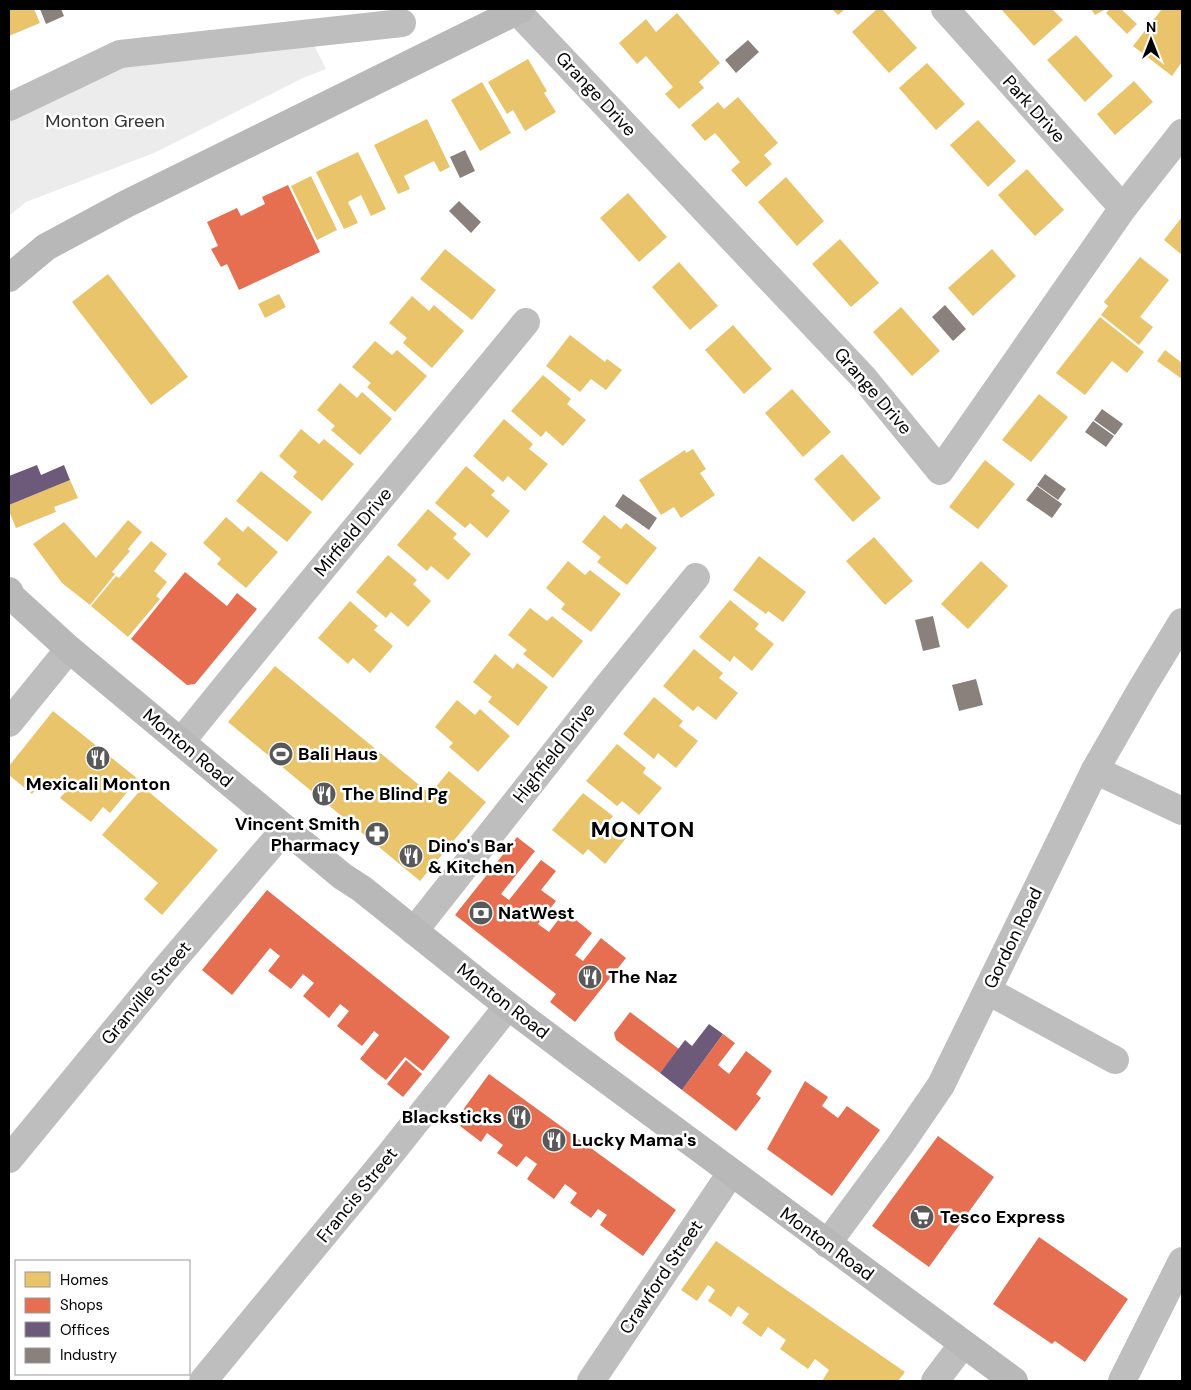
<svg xmlns="http://www.w3.org/2000/svg" width="1191" height="1390" viewBox="0 0 1191 1390" font-family="'DM Sans',sans-serif">
	<style>
		.green { fill: #ececec }
		.homes { fill: #e9c46a }
		.shops { fill: #e76f51 }
		.offices { fill: #6d597a }
		.industry { fill: #8a817c }
		.lines { fill: none; stroke-linecap: round; stroke-linejoin: round }
		.street { stroke: #bebebe; stroke-width: 28 }
		.secondary { stroke: #b8b8b8; stroke-width: 28 }
		.labels { text-anchor: middle; stroke-width: 5; stroke-linejoin: round; paint-order: stroke }
		.street-label { font-size: 18px; fill: #000; stroke: #fff }
		.park-label { font-size: 18px; fill: #333; stroke: #fff }
		.poi-label { font-size: 18px; font-weight: bold; fill: #000; stroke: #fff; text-anchor: start }
		.district-label { font-size: 22px; font-weight: bold; letter-spacing: 1px; fill: #000; stroke: #fff }
	</style>
	<rect width="100%" height="100%" fill="#fff"/>
	<!-- green -->
	<polygon class="green" points="311,39 326,69 303,78 154,153 26,202 9,216 9,115 129,60"/>
	<!-- homes -->
	<g class="homes">
		<polygon points="9,9 34,9 40,23 9,36"/>
		<polygon points="832,9 845,9 838,15"/>
		<polygon points="877,9 882,9 917,48 889,73 852,32"/>
		<polygon points="1001,9 1052,9 1063,20 1034,46"/>
		<polygon points="1091,9 1106,9 1095,15"/>
		<polygon points="1110,9 1121,9 1137,24 1127,34 1106,13"/>
		<polygon points="1162,9 1182,9 1182,62 1172,76 1133,46"/>
		<polygon points="677,13 720,63 699,82 704,88 679,109 665,94 673,87 646,56 637,64 619,43 646,19 656,32"/>
		<polygon points="1076,35 1113,76 1085,102 1047,60"/>
		<polygon points="528,59 547,91 544,93 556,112 525,131 513,110 507,114 488,82"/>
		<polygon points="927,63 965,104 936,130 899,88"/>
		<polygon points="1134,81 1153,102 1115,135 1097,114"/>
		<polygon points="482,82 511,133 480,151 451,100"/>
		<polygon points="738,97 778,143 764,155 772,164 746,187 731,170 740,162 715,133 705,141 691,125 718,102 724,109"/>
		<polygon points="427,119 450,167 440,172 434,161 404,176 410,189 398,194 374,145"/>
		<polygon points="978,120 1016,161 988,187 950,145"/>
		<polygon points="358,152 386,209 371,216 361,195 348,202 358,223 344,229 316,172"/>
		<polygon points="1027,169 1064,210 1035,236 998,195"/>
		<polygon points="311,176 337,230 317,240 291,186"/>
		<polygon points="786,177 824,221 797,246 758,202"/>
		<polygon points="628,193 667,237 639,262 600,218"/>
		<polygon points="1182,217 1182,255 1164,240"/>
		<polygon points="840,239 879,283 851,307 812,264"/>
		<polygon points="445,249 496,290 472,320 420,279"/>
		<polygon points="992,249 1016,276 973,316 948,288"/>
		<polygon points="1140,257 1169,280 1140,317 1153,327 1139,345 1101,315 1108,306 1104,302"/>
		<polygon points="679,262 718,306 690,330 652,287"/>
		<polygon points="108,274 188,377 151,405 72,302"/>
		<polygon points="279,294 286,307 265,318 258,304"/>
		<polygon points="412,296 429,311 434,305 464,331 432,368 403,343 407,338 389,323"/>
		<polygon points="901,307 940,351 912,376 873,332"/>
		<polygon points="1100,317 1144,352 1127,373 1112,361 1085,395 1056,373"/>
		<polygon points="733,325 772,369 744,394 705,350"/>
		<polygon points="570,335 605,362 607,359 622,370 606,390 591,379 580,392 546,366"/>
		<polygon points="375,341 392,355 397,350 427,376 395,412 367,387 371,383 352,367"/>
		<polygon points="1165,350 1182,363 1182,379 1157,361"/>
		<polygon points="543,375 571,399 567,404 586,420 563,446 546,431 541,437 511,411"/>
		<polygon points="340,383 357,398 362,392 392,419 360,455 331,430 335,426 317,410"/>
		<polygon points="792,389 831,432 803,457 765,413"/>
		<polygon points="1039,394 1068,417 1031,462 1002,440"/>
		<polygon points="504,419 533,444 529,449 548,464 525,491 508,476 503,482 473,456"/>
		<polygon points="301,429 319,444 324,439 354,464 322,501 293,477 297,472 279,456"/>
		<polygon points="693,449 706,469 700,473 715,495 681,518 674,507 661,515 639,480 685,450 686,453"/>
		<polygon points="842,454 881,498 853,522 814,479"/>
		<polygon points="985,460 1015,484 978,529 949,507"/>
		<polygon points="466,466 495,491 491,495 510,511 487,538 470,523 465,528 435,503"/>
		<polygon points="261,471 312,512 287,542 236,501"/>
		<polygon points="70,480 78,498 54,507 56,512 16,528 9,511 9,505"/>
		<polygon points="428,509 457,534 453,538 471,554 448,580 431,566 427,571 397,545"/>
		<polygon points="604,515 621,529 626,523 657,548 627,585 597,562 601,557 582,542"/>
		<polygon points="226,517 243,532 248,526 278,552 246,588 217,564 221,559 203,543"/>
		<polygon points="128,520 142,532 128,549 130,551 112,572 115,574 90,605 62,583 33,544 64,522 96,558"/>
		<polygon points="874,537 913,581 885,605 846,561"/>
		<polygon points="151,541 167,554 154,571 167,582 156,596 160,599 128,637 91,606 116,576 119,578"/>
		<polygon points="388,555 417,580 413,584 431,601 408,627 391,612 386,618 356,592"/>
		<polygon points="759,556 806,592 783,622 768,611 766,614 733,590"/>
		<polygon points="568,561 585,575 590,570 621,594 591,632 561,609 565,604 546,588"/>
		<polygon points="981,561 1008,586 968,629 941,604"/>
		<polygon points="730,600 759,624 755,629 774,644 752,671 734,656 730,662 699,637"/>
		<polygon points="350,601 378,626 374,630 393,646 370,673 353,658 348,664 318,638"/>
		<polygon points="530,608 547,621 552,616 583,641 553,678 523,654 527,650 508,635"/>
		<polygon points="694,649 723,673 719,678 738,693 716,720 698,706 693,711 663,686"/>
		<polygon points="495,654 513,669 517,663 548,687 518,726 488,702 492,697 473,682"/>
		<polygon points="275,666 430,794 449,771 486,802 420,881 228,722"/>
		<polygon points="654,697 683,721 679,726 698,741 676,768 658,753 654,759 623,734"/>
		<polygon points="457,700 475,715 480,709 510,736 478,772 449,747 453,743 435,727"/>
		<polygon points="53,711 138,779 110,813 103,807 91,822 60,798 73,783 65,777 52,792 41,782 32,794 9,775 9,766"/>
		<polygon points="617,744 646,768 643,773 662,788 639,815 622,801 617,806 586,781"/>
		<polygon points="143,787 218,850 162,915 144,899 158,883 102,835"/>
		<polygon points="583,793 613,816 609,821 627,837 605,864 588,849 583,855 552,830"/>
		<polygon points="716,1241 905,1372 898,1381 822,1381 829,1370 815,1359 808,1369 780,1349 786,1340 768,1327 761,1337 742,1323 749,1314 738,1306 731,1317 723,1311 708,1301 715,1290 708,1285 697,1301 681,1290"/>
	</g>
	<!-- shops -->
	<g class="shops">
		<polygon points="288,185 320,252 239,290 227,264 221,267 211,249 218,246 207,222 237,208 241,216 265,204 262,197"/>
		<polygon points="185,572 227,606 237,593 257,609 195,684 187,685 131,639"/>
		<polygon points="517,837 535,851 501,894 509,900 541,860 556,871 541,890 556,901 538,924 549,932 565,911 592,933 575,955 583,961 601,938 626,958 575,1022 550,1002 556,994 455,915"/>
		<polygon points="267,890 450,1037 423,1071 405,1057 386,1080 378,1074 360,1059 379,1035 374,1031 362,1046 337,1026 349,1011 340,1004 329,1018 303,996 314,983 303,974 291,989 268,971 280,956 270,948 232,995 202,970"/>
		<polygon points="630,1012 679,1049 660,1073 616,1040 614,1033"/>
		<polygon points="723,1034 735,1043 718,1065 724,1070 729,1074 746,1051 772,1071 756,1094 761,1098 736,1131 682,1090"/>
		<polygon points="406,1060 422,1074 403,1097 387,1084"/>
		<polygon points="489,1074 676,1210 643,1256 600,1225 607,1215 598,1209 591,1218 570,1203 577,1193 565,1184 554,1199 527,1179 537,1164 526,1156 517,1167 497,1153 503,1145 487,1133 481,1142 460,1126 466,1118 460,1114"/>
		<polygon points="805,1081 828,1097 822,1106 838,1118 847,1106 880,1130 832,1196 767,1149"/>
		<polygon points="938,1136 994,1177 929,1267 872,1226"/>
		<polygon points="1039,1237 1128,1299 1085,1362 1055,1341 1052,1344 993,1304"/>
	</g>
	<!-- offices -->
	<g class="offices">
		<polygon points="37,465 41,475 64,465 70,480 9,505 9,476"/>
		<polygon points="709,1024 723,1034 682,1090 660,1073 685,1040 692,1046"/>
	</g>
	<!-- industry -->
	<g class="industry">
		<polygon points="40,9 61,9 64,16 46,24"/>
		<polygon points="748,40 759,52 736,73 725,60"/>
		<polygon points="465,150 475,171 460,178 450,157"/>
		<polygon points="459,201 481,222 471,233 449,211"/>
		<polygon points="945,305 966,329 953,341 932,317"/>
		<polygon points="1102,409 1123,424 1115,435 1094,420"/>
		<polygon points="1093,421 1114,436 1106,447 1085,432"/>
		<polygon points="1045,474 1066,489 1058,500 1037,485"/>
		<polygon points="1037,486 1062,504 1052,518 1026,500"/>
		<polygon points="623,494 657,518 649,530 615,506"/>
		<polygon points="933,616 940,647 923,651 915,620"/>
		<polygon points="976,679 983,705 959,711 952,685"/>
	</g>
	<g class="lines">
		<!-- street -->
		<g class="street">
			<polyline points="945,9 1123,208"/>
			<polyline points="517,11 863,377 940,471 1123,208 1182,133"/>
			<polyline points="9,107 120,54 402,23"/>
			<polyline points="9,723 69,649"/>
			<path d="M181,742c113,-141 230,-280 345,-420"/>
			<polyline points="1095,770 1182,811"/>
			<polyline points="414,931 606,688 696,577"/>
			<polyline points="988,991 1115,1060"/>
			<polyline points="9,1159 167,967 285,829"/>
			<polyline points="827,1244 900,1145 941,1085 1095,770 1142,688 1182,622"/>
			<polyline points="203,1381 387,1158 508,1006"/>
			<polyline points="591,1381 731,1173"/>
			<polyline points="935,1381 963,1344"/>
			<polyline points="1122,1381 1182,1261"/>
		</g>
		<!-- secondary -->
		<g class="secondary">
			<polyline points="9,278 46,247 126,204 521,9"/>
			<polyline points="9,591 12,597 69,649 342,876 362,889 508,1006 573,1055 1014,1381"/>
		</g>
	</g>
	<!-- icons -->
	<defs>
		<symbol id="stadium-disc" viewBox="-11 -11 22 22"><circle r="9.5" fill="#595959" stroke="#fff"/><path d="M0-5a6.5 5 0 1 0 0 10a6.5 5 0 1 0 0-10ZM-3.5-1.8h7v3.6h-7Z" fill="#fff"/></symbol>
		<symbol id="restaurant-disc" viewBox="-11 -11 22 22"><circle r="9.5" fill="#595959" stroke="#fff"/><path d="M-5-6h1v4h1v-4h1v4h1v-4h1v5L-1.5 .5V6h-2V.5L-5-1ZM5-6V6H3V1.5H1.5Q1.5-4 5-6Z" fill="#fff"/></symbol>
		<symbol id="pharmacy-disc" viewBox="-11 -11 22 22"><circle r="9.5" fill="#595959" stroke="#fff"/><path d="M-2-6h4v4h4v4h-4v4h-4v-4h-4v-4h4Z" fill="#fff"/></symbol>
		<symbol id="bank-disc" viewBox="-11 -11 22 22"><circle r="9.5" fill="#595959" stroke="#fff"/><path d="M-6-4H6V4H-6ZM0-2.3a2.3 2.3 0 1 0 0 4.6a2.3 2.3 0 1 0 0-4.6Z" fill="#fff"/></symbol>
		<symbol id="supermarket-disc" viewBox="-11 -11 22 22"><circle r="9.5" fill="#595959" stroke="#fff"/><path d="M-6-5.5h2.5l.6 2H6L4.5 2H-2.5L-4.4-4H-6ZM-1.5 3.2a1.3 1.3 0 1 0 .1 0ZM3 3.2a1.3 1.3 0 1 0 .1 0Z" fill="#fff"/></symbol>
	</defs>
	<g fill-rule="evenodd">
		<use href="#stadium-disc" x="267" y="740" width="28" height="28"/>
		<use href="#restaurant-disc" x="84" y="744" width="28" height="28"/>
		<use href="#restaurant-disc" x="310" y="780" width="28" height="28"/>
		<use href="#pharmacy-disc" x="363" y="820" width="28" height="28"/>
		<use href="#restaurant-disc" x="397" y="842" width="28" height="28"/>
		<use href="#bank-disc" x="467" y="899" width="28" height="28"/>
		<use href="#restaurant-disc" x="576" y="963" width="28" height="28"/>
		<use href="#restaurant-disc" x="505" y="1103" width="28" height="28"/>
		<use href="#restaurant-disc" x="540" y="1126" width="28" height="28"/>
		<use href="#supermarket-disc" x="908" y="1203" width="28" height="28"/>
	</g>
	<g class="labels">
		<!-- street labels -->
		<g class="street-label">
			<text transform="translate(596 94) rotate(47)" y="6">Grange Drive</text>
			<text transform="translate(1034 109) rotate(48)" y="6">Park Drive</text>
			<text transform="translate(873 391) rotate(49)" y="6">Grange Drive</text>
			<text transform="translate(353 532) rotate(-50)" y="6">Mirfield Drive</text>
			<text transform="translate(188 748) rotate(40)" y="6">Monton Road</text>
			<text transform="translate(554 753) rotate(-52)" y="6">Highfield Drive</text>
			<text transform="translate(1013 938) rotate(-64)" y="6">Gordon Road</text>
			<text transform="translate(146 993) rotate(-50)" y="6">Granville Street</text>
			<text transform="translate(503 1001) rotate(38)" y="6">Monton Road</text>
			<text transform="translate(357 1195) rotate(-51)" y="6">Francis Street</text>
			<text transform="translate(827 1244) rotate(36)" y="6">Monton Road</text>
			<text transform="translate(661 1277) rotate(-56)" y="6">Crawford Street</text>
		</g>
		<!-- park labels -->
		<g class="park-label">
			<text x="105" y="127">Monton Green</text>
		</g>
		<!-- poi labels -->
		<g class="poi-label">
			<text x="298" y="760">Bali Haus</text>
			<text x="98" y="790" text-anchor="middle">Mexicali Monton</text>
			<text x="342" y="800">The Blind Pg</text>
			<text x="360" y="830" text-anchor="end">Vincent Smith<tspan x="360" dy="21">Pharmacy</tspan></text>
			<text x="428" y="852">Dino's Bar<tspan x="428" dy="21">&amp; Kitchen</tspan></text>
			<text x="498" y="919">NatWest</text>
			<text x="608" y="983">The Naz</text>
			<text x="502" y="1123" text-anchor="end">Blacksticks</text>
			<text x="572" y="1146">Lucky Mama's</text>
			<text x="940" y="1223">Tesco Express</text>
		</g>
		<!-- district labels -->
		<g class="district-label">
			<text x="643" y="837">MONTON</text>
		</g>
	</g>
	<!-- border -->
	<rect width="1191" height="1390" fill="none" stroke="#000000" stroke-width="20"/>
	<!-- legend -->
	<rect x="15" y="1260" width="175" height="115" fill="#ffffff" stroke="#999999"/>
	<rect x="25" y="1272" width="25" height="15" fill="#e9c46a" stroke="#999999"/>
	<text x="60" y="1285" font-size="15" fill="#000000">Homes</text>
	<rect x="25" y="1298" width="25" height="15" fill="#e76f51" stroke="#999999"/>
	<text x="60" y="1310" font-size="15" fill="#000000">Shops</text>
	<rect x="25" y="1322" width="25" height="15" fill="#6d597a" stroke="#999999"/>
	<text x="60" y="1335" font-size="15" fill="#000000">Offices</text>
	<rect x="25" y="1348" width="25" height="15" fill="#8a817c" stroke="#999999"/>
	<text x="60" y="1360" font-size="15" fill="#000000">Industry</text>
	<!-- north arrow -->
	<g transform="translate(1151 40)" stroke="#ffffff" stroke-width="4" paint-order="stroke">
	<path d="M0-4L9 19L0 12L-9 19Z" fill="#000000"/>
	<text y="-8" font-size="14" font-weight="bold" text-anchor="middle" fill="#000000">N</text>
	</g>
</svg>
